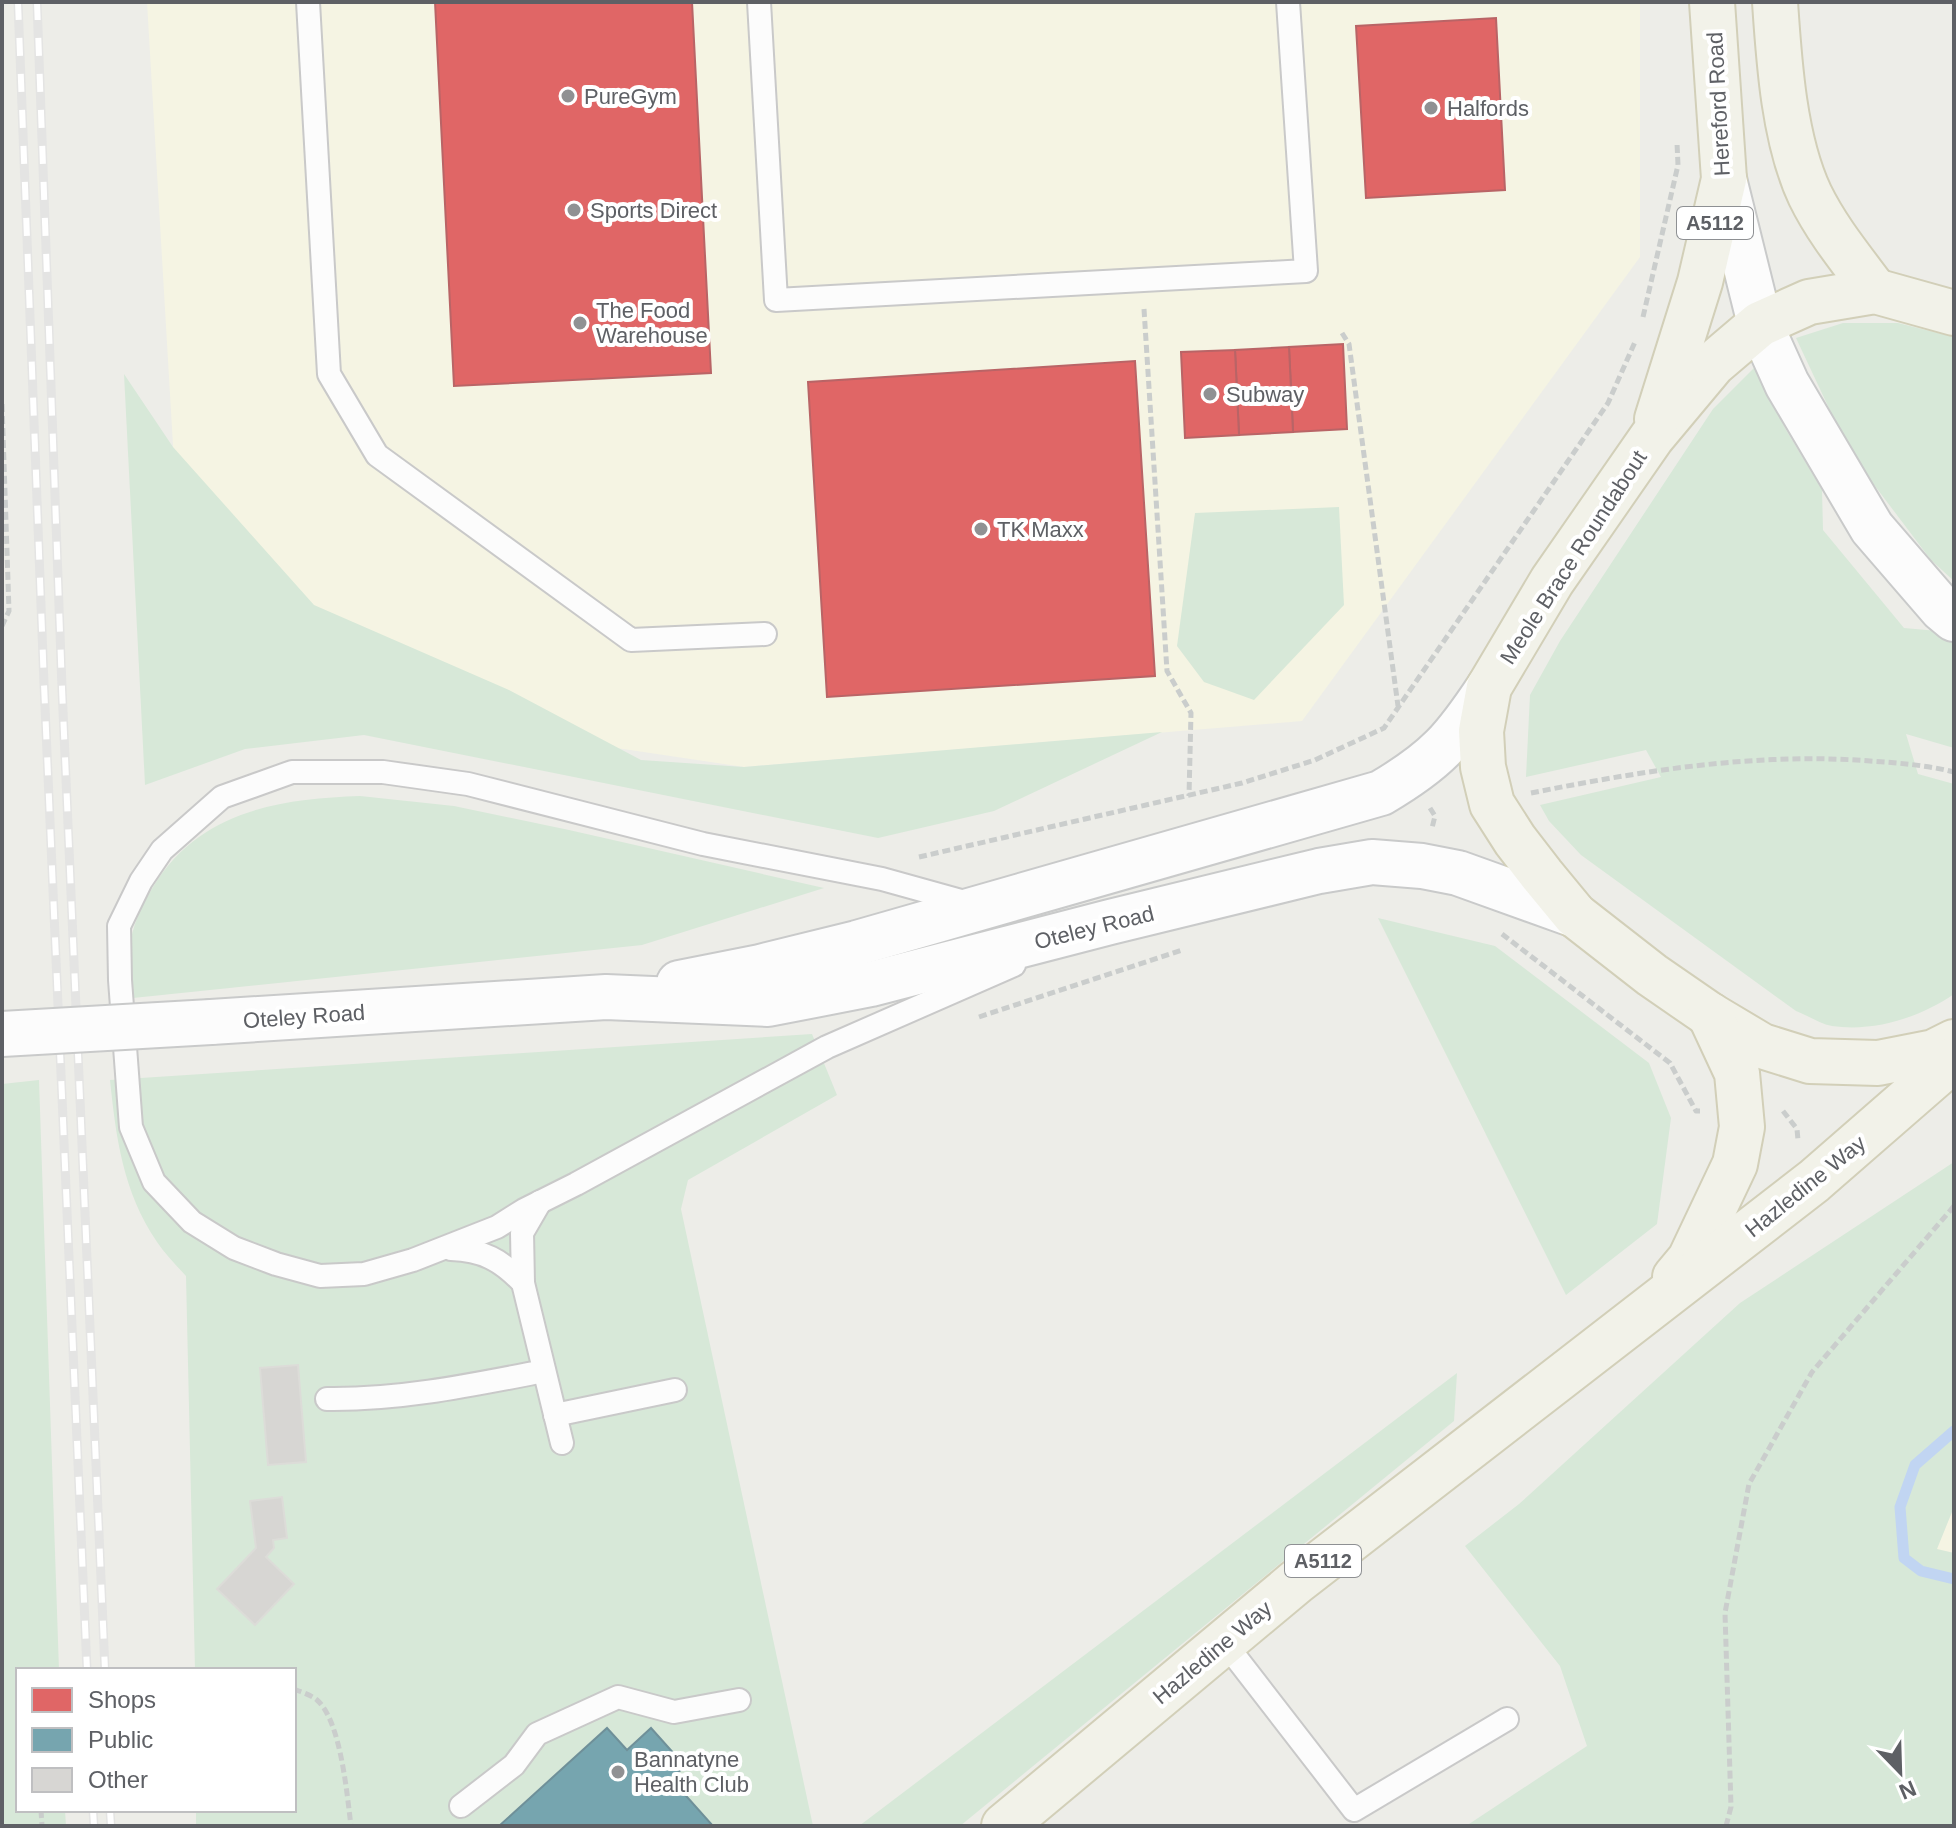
<svg xmlns="http://www.w3.org/2000/svg" width="1956" height="1828" viewBox="0 0 1956 1828" font-family="Helvetica,sans-serif">
	<style>
		.commercial { fill: #f5f4e3 }
		.green { fill: #d7e8d8 }
		.shops { fill: #e06666; stroke: #b96466; stroke-width: 2 }
		.public { fill: #76a5af; stroke: #6f9099; stroke-width: 2 }
		.lines { fill: none; stroke-linecap: round; stroke-linejoin: round }
		.stream { stroke: #c1d5f2; stroke-width: 11 }
		.building { fill: #d7d6d3; stroke: #dcdcd8; stroke-width: 2 }
		.service-casing { stroke: #c9c9c9; stroke-width: 26 }
		.secondary-casing { stroke: #c9caca; stroke-width: 48 }
		.primary-casing { stroke: #d2cfb8; stroke-width: 48 }
		.path { stroke: #cacdcc; stroke-width: 5; stroke-dasharray: 8 4; stroke-linecap: butt }
		.service { stroke: #fcfcfc; stroke-width: 22 }
		.secondary { stroke: #fcfcfc; stroke-width: 44 }
		.primary { stroke: #f2f2e9; stroke-width: 44 }
		.rail-casing { stroke: #e4e4e3; stroke-width: 9 }
		.rail { stroke: #fff; stroke-width: 6; stroke-dasharray: 18; stroke-linecap: butt }
		.secondary-bridge-casing { stroke: #c9caca; stroke-width: 48; stroke-linecap: butt }
		.secondary-bridge { stroke: #fcfcfc; stroke-width: 44 }
		.poi-dot { fill: #909193; stroke: #fff; stroke-width: 3 }
		.labels { text-anchor: middle; stroke-width: 8; stroke-linejoin: round; paint-order: stroke }
		.shield { fill: #fff; stroke: #8e9093; stroke-width: 2 }
		.shield-label { font-size: 20px; font-weight: bold; fill: #5e6065 }
		.poi-label { font-size: 22px; fill: #5e6065; stroke: #fff; text-anchor: start }
		.street-label { font-size: 22px; fill: #5e6065; stroke: #fff }
	</style>
	<rect width="100%" height="100%" fill="#edede8"/>
	<!-- commercial -->
	<g class="commercial">
		<polygon points="147,2 1640,2 1640,257 1302,721 744,767 187,684"/>
		<polygon points="1954,1507 1954,1553 1936,1550"/>
	</g>
	<!-- green -->
	<g class="green">
		<polygon points="1843,323 1898,323 1954,337 1954,581 1931,560 1850,453 1796,338"/>
		<path d="M1756,366l29,62 37,62 1,40 81,98 45,4 5,4v112l-48,-14 12,40 36,10v210c-35,24 -80,38 -122,32 -12,-2 -25,-11 -36,-15l-215,-156 -32,-34 -9,-16 121,-28 -15,-27 -120,27 4,-82 30,-54 153,-232z"/>
		<polygon points="124,374 173,447 314,605 509,690 641,760 744,767 1162,732 994,811 878,838 364,735 245,749 145,785"/>
		<polygon points="1339,507 1344,605 1254,700 1204,682 1177,646 1195,513"/>
		<path d="M360,796l94,10 115,24 255,58 -182,57 -509,53c-1,-16 -5,-33 -3,-49 1,-22 12,-44 23,-62 46,-76 125,-88 207,-91z"/>
		<polygon points="1378,918 1495,946 1649,1063 1671,1118 1657,1224 1566,1295"/>
		<path d="M812,1034l25,61 -149,85 -7,29 132,617h-617v-16h98v-140h-99l-9,-394c-10,-11 -21,-22 -29,-34 -34,-50 -41,-104 -47,-162z"/>
		<polygon points="39,1080 59,1670 18,1670 18,1810 65,1810 66,1826 2,1826 2,1084"/>
		<polygon points="1954,1162 1954,1507 1937,1549 1954,1553 1954,1826 1466,1826 1587,1746 1560,1666 1465,1546 1519,1504 1740,1303"/>
		<polygon points="1457,1373 1454,1421 960,1826 859,1826"/>
	</g>
	<!-- shops -->
	<g class="shops">
		<polygon points="435,2 692,2 711,373 454,386"/>
		<polygon points="1496,18 1505,190 1366,198 1356,26"/>
		<polygon points="1343,344 1347,429 1293,432 1289,347"/>
		<polygon points="1289,347 1293,432 1239,435 1235,350"/>
		<polygon points="1235,350 1239,435 1185,438 1181,352"/>
		<polygon points="1135,361 1155,676 827,697 808,382"/>
	</g>
	<!-- public -->
	<polygon class="public" points="607,1728 627,1750 651,1728 685,1766 671,1779 713,1826 499,1826"/>
	<g class="lines">
		<!-- stream -->
		<polyline class="stream" points="1954,1431 1915,1465 1900,1507 1904,1558 1921,1571 1954,1579"/>
	</g>
	<!-- building -->
	<g class="building">
		<polygon points="298,1365 306,1462 268,1465 260,1368"/>
		<polygon points="282,1497 287,1538 273,1540 274,1548 266,1557 294,1584 255,1625 217,1589 256,1548 250,1501"/>
	</g>
	<g class="lines">
		<defs>
			<g id="service">
				<polyline points="308,2 329,374 377,455 631,640 765,634"/>
				<polyline points="759,2 776,300 1306,271 1288,2"/>
				<polyline points="972,904 882,879 703,844 468,784 383,772 292,772 222,797 162,850 141,881 119,926 120,980 131,1127 154,1182 192,1222 234,1248 276,1264 320,1276 364,1274 413,1260 497,1227 524,1210 576,1184 827,1047 1014,965"/>
				<polyline points="540,1202 522,1233 523,1283 562,1443"/>
				<path d="M451,1249c32,1 50,11 72,34"/>
				<path d="M327,1399c74,1 145,-14 217,-28"/>
				<polyline points="555,1415 675,1390"/>
				<polyline points="1224,1642 1354,1810 1507,1719"/>
				<polyline points="461,1806 514,1765 537,1734 618,1697 674,1712 739,1700"/>
			</g>
			<g id="secondary">
				<polyline points="1724,179 1760,324 1787,384 1872,528 1942,609 1954,619"/>
				<path d="M679,983l81,-16 97,-24 524,-150c56,-33 73,-53 108,-106"/>
				<polyline points="211,1022 606,997 768,1004 871,984 1110,922 1319,871 1372,862 1422,866 1458,873 1575,915"/>
			</g>
			<g id="primary">
				<path d="M1775,2c4,60 9,138 35,193 17,35 42,65 65,96"/>
				<polyline points="1954,313 1875,291 1809,302 1760,324 1713,364 1652,437 1552,581 1489,687 1481,731 1483,767 1492,804 1515,840 1542,875 1575,915 1652,975 1710,1015 1762,1046 1810,1061 1878,1063 1934,1052 1954,1042"/>
				<polyline points="1657,419 1700,282 1724,179 1712,2"/>
				<polyline points="1675,1277 1690,1259 1735,1164 1742,1127 1737,1073 1710,1015"/>
				<polyline points="1004,1826 1296,1582 1814,1181 1954,1059"/>
			</g>
		</defs>
		<!-- service casing -->
		<use href="#service" class="service-casing"/>
		<!-- secondary casing -->
		<use href="#secondary" class="secondary-casing"/>
		<!-- primary casing -->
		<use href="#primary" class="primary-casing"/>
		<!-- path -->
		<g class="path">
			<polyline points="1144,309 1167,671 1191,713 1189,796"/>
			<polyline points="1643,317 1678,165 1677,143"/>
			<polyline points="1342,333 1349,344 1398,706"/>
			<polyline points="2,404 9,611 2,626"/>
			<path d="M1531,793c111,-22 225,-41 339,-32 29,2 56,4 84,11"/>
			<polyline points="1430,808 1435,816 1432,828"/>
			<polyline points="919,857 1242,783 1315,760 1384,728 1608,403 1635,342"/>
			<polyline points="1502,934 1670,1063 1696,1111 1700,1111"/>
			<polyline points="979,1017 1182,950"/>
			<polyline points="1783,1111 1797,1129 1798,1140"/>
			<path d="M294,1689c7,3 17,6 23,11 24,21 30,95 34,126"/>
			<polyline points="41,1810 42,1826"/>
			<polyline points="1726,1826 1731,1807 1725,1613 1749,1484 1812,1372 1954,1206"/>
		</g>
		<!-- service -->
		<use href="#service" class="service"/>
		<!-- secondary -->
		<use href="#secondary" class="secondary"/>
		<!-- primary -->
		<use href="#primary" class="primary"/>
		<defs>
			<g id="rail">
				<polyline points="18,2 44,684 87,1670"/>
				<polyline points="37,2 62,688 105,1670"/>
				<polyline points="93,1810 94,1826"/>
				<polyline points="110,1810 111,1826"/>
			</g>
		</defs>
		<!-- rail casing -->
		<use href="#rail" class="rail-casing"/>
		<!-- rail -->
		<use href="#rail" class="rail"/>
		<defs>
			<polyline id="secondary-bridge" points="2,1034 211,1022"/>
		</defs>
		<!-- secondary-bridge casing -->
		<use href="#secondary-bridge" class="secondary-bridge-casing"/>
		<!-- secondary-bridge -->
		<use href="#secondary-bridge" class="secondary-bridge"/>
	</g>
	<!-- markers -->
	<g class="poi-dot">
		<circle cx="568" cy="96" r="8"/>
		<circle cx="1431" cy="108" r="8"/>
		<circle cx="574" cy="210" r="8"/>
		<circle cx="580" cy="323" r="8"/>
		<circle cx="1210" cy="394" r="8"/>
		<circle cx="981" cy="529" r="8"/>
		<circle cx="618" cy="1772" r="8"/>
	</g>
	<g class="labels">
		<!-- shield labels -->
		<g class="shield">
			<rect x="1677" y="207" width="76" height="32" rx="6"/>
			<rect x="1285" y="1545" width="76" height="32" rx="6"/>
		</g>
		<g class="shield-label">
			<text x="1715" y="230">A5112</text>
			<text x="1323" y="1568">A5112</text>
		</g>
		<!-- poi labels -->
		<g class="poi-label">
			<text x="584" y="104">PureGym</text>
			<text x="1447" y="116">Halfords</text>
			<text x="590" y="218">Sports Direct</text>
			<text x="596" y="318">The Food<tspan x="596" dy="25">Warehouse</tspan></text>
			<text x="1226" y="402">Subway</text>
			<text x="997" y="537">TK Maxx</text>
			<text x="634" y="1767">Bannatyne<tspan x="634" dy="25">Health Club</tspan></text>
		</g>
		<!-- street labels -->
		<g class="street-label">
			<text transform="translate(1718 104) rotate(-93)" y="8">Hereford Road</text>
			<text transform="translate(1573 557) rotate(-57)" y="8">Meole Brace Roundabout</text>
			<text transform="translate(1094 927) rotate(-14)" y="8">Oteley Road</text>
			<text transform="translate(304 1016) rotate(-4)" y="8">Oteley Road</text>
			<text transform="translate(1805 1186) rotate(-39)" y="8">Hazledine Way</text>
			<text transform="translate(1212 1652) rotate(-40)" y="8">Hazledine Way</text>
		</g>
	</g>
	<!-- border -->
	<rect width="1956" height="1828" fill="none" stroke="#5e6065" stroke-width="8"/>
	<!-- legend -->
	<rect x="16" y="1668" width="280" height="144" fill="#ffffff" stroke="#bfbfc1" stroke-width="2"/>
	<rect x="32" y="1688" width="40" height="24" fill="#e06666" stroke="#bfbfc1" stroke-width="2"/>
	<text x="88" y="1708" font-size="24" fill="#5e6065">Shops</text>
	<rect x="32" y="1728" width="40" height="24" fill="#76a5af" stroke="#bfbfc1" stroke-width="2"/>
	<text x="88" y="1748" font-size="24" fill="#5e6065">Public</text>
	<rect x="32" y="1768" width="40" height="24" fill="#d7d6d3" stroke="#bfbfc1" stroke-width="2"/>
	<text x="88" y="1788" font-size="24" fill="#5e6065">Other</text>
	<!-- north arrow -->
	<g transform="translate(1900 1772) rotate(157)" stroke="#ffffff" stroke-width="6" paint-order="stroke">
	<path d="M0-6L14 30L0 20L-14 30Z" fill="#5e6065"/>
	<text y="-12" font-size="22" font-weight="bold" text-anchor="middle" fill="#5e6065">N</text>
	</g>
</svg>
